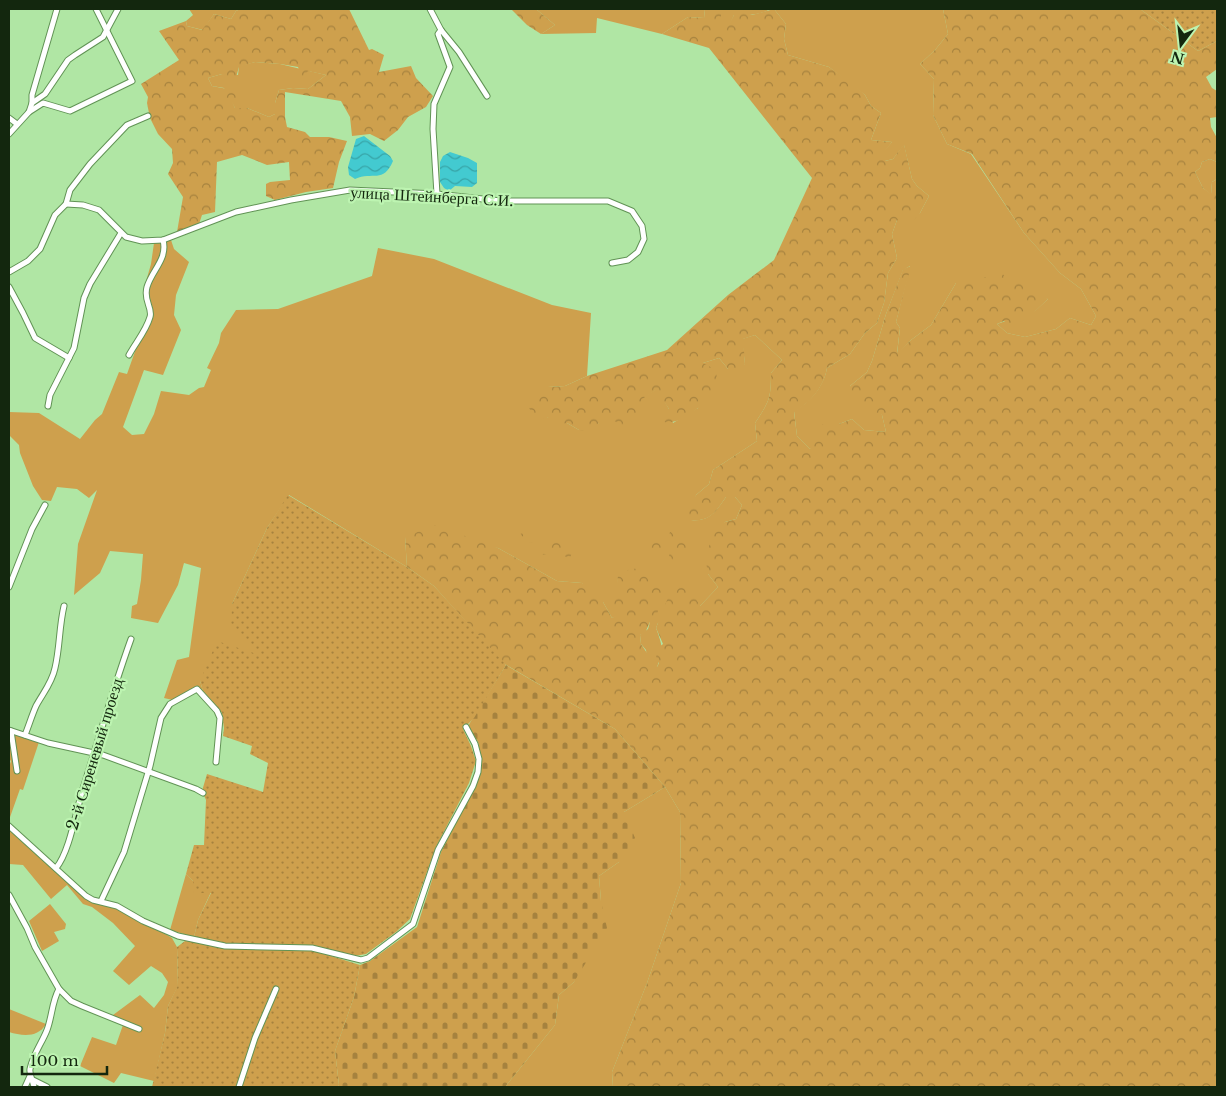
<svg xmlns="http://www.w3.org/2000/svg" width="1226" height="1096" viewBox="0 0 1226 1096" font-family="'Libre Baskerville',serif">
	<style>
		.grass { fill: #cea04d }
		.forest { fill: url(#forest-crowns); fill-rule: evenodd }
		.cemetery { fill: url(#cemetery-stones) }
		.garden { fill: url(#garden-dots) }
		.water { fill: url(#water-waves) }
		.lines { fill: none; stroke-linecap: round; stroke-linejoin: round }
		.street-casing { stroke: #619355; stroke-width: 7 }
		.street { stroke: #fff; stroke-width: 5 }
		.labels { text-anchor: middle; stroke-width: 4.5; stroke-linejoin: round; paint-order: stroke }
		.street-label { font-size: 16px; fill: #13270e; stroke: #bdf4b1 }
	</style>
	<defs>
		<pattern id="forest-crowns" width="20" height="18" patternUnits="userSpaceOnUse" patternTransform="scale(1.25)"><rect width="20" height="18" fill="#cea04d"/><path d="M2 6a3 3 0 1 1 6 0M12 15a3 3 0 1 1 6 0" fill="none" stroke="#a6823e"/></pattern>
		<pattern id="cemetery-stones" width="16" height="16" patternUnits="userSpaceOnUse" patternTransform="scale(1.25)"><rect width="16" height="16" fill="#cea04d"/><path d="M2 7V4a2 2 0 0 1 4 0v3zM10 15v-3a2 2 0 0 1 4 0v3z" fill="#a6823e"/></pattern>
		<pattern id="garden-dots" width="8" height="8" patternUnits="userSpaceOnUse" patternTransform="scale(1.25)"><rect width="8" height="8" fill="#cea04d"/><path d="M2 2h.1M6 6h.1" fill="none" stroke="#a6823e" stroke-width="1.8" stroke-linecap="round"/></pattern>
		<pattern id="water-waves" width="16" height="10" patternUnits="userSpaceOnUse" patternTransform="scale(1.25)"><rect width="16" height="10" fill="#43cad0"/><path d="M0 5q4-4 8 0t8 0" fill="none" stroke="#37a4a7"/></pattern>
	</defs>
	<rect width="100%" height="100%" fill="#b0e6a4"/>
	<!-- grass -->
	<g class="grass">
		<polygon points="189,9 240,9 236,11 231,19 214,14 203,30 187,26 186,21 193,15"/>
		<polygon points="536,9 705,9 704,18 688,17 662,34 597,18 596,33 541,34 555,25"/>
		<path d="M721,9h49c-11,7 -24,6 -36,6l-5,11h-8z"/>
		<path d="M774,9h169l5,25 -13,16 -15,14 14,15 -1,36 14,29 24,10 53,79 36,40 21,16 15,27 -5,9 -21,-7 -14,11 -31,8 -18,-4 -10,-9 38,-13 13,-12 -92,-16 -25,42 -20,15 -14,14 3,-26 -4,-6 14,-56 -7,4 -17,44 -14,47 -5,11 -17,14 32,29 4,17 -22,-2 -12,-11 -13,5 -29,25 -13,-13 -3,-25c16,-8 30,-25 33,-43l23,-14 15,-21 12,-10 7,-20 4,-30 9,-15 -5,-24 5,-14 23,-7 9,-17 -12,-10 -5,-7 -8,-34 -11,14 -8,2 -1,-10 8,-9 -21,-2 10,-27 -10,-7 -6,-11 -36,-28 -41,-12 -4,-16 2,-15z"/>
		<polygon points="255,62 280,64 326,75 308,89 293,88 279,90 275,103 275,114 269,117 247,108 235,108 224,88 212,86 208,78 222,74 238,75 239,66"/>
		<polygon points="1210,159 1217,162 1217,179 1212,182 1211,195 1203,188 1195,172 1200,168 1202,162"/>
		<path d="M171,240l3,9 15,13 -13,33 -2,20 7,15 -18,45 -19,-5 -21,57 9,8 12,-1 10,-20 7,-23 28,4 10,-7 5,-1 7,-17 -4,-2 12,-25 2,-10 15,-23 42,-1 94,-33 6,-28 56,11 118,46 39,8 -4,63 -22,10 -17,1 -1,30 20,6 12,7 20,-7 58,-34 12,20 4,14 25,-15 5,-45 16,-5 9,11 17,-5 -3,-25 13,-4 27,25 -11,13c0,26 -2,29 -16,50l2,18 -44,29 -4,14 -13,11 -5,25c19,2 25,-9 35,-23h9l7,8 -6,14 -11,3 -17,52 10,13 -18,19 -42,17 -2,5c6,16 8,22 1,39l-9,-1 -2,-16 -5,-6 -1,-9 8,-6 2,-7 -32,-46 -1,40 -5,2 -9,-16 -21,-19 -25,-2 -59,-33 -93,-11 2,30 -118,-72 -22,33 -35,76 26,51 -58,26 3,10 -8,1 -18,9 -13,-3 13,-38 12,-3 12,-89 -17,-5 -6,22 -20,38 -27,-5 1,-12 5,-2 4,-24 2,-26 -33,-3 -10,22 -26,22 4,-51 19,-54 -8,8 -12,-9 -20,-2 -6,14 -9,-1 -9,-14 -13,-33 -1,-8 -10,-10v-23l30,1 41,26 15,-19 7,-6 17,-42 8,2 22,-62 -6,-20 8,-28 3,-21z"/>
		<polygon points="9,732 39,742 23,790 20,789 9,820 9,767 11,761 9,759"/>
		<polygon points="665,787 680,812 681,883 647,983 612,1072 613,1087 505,1087 555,1025 559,995 574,982 601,901 599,876 619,862 624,812"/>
		<polygon points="9,829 89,900 115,907 141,923 162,932 172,938 177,947 178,986 168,1006 165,1033 154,1081 121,1073 114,1083 80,1066 92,1037 116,1045 123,1025 111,1020 113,1015 140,995 154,1008 164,995 168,982 162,973 151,966 129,985 113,971 135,946 113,923 92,907 83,904 67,885 51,899 23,865 9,864"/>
		<polygon points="186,874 193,881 211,892 198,920 194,937 170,930"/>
		<polygon points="50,904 66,924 65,929 54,932 59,941 42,951 29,921"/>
		<path d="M9,1009l37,15c-8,14 -24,12 -37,8z"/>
	</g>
	<!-- forest -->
	<g class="forest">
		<path d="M240,9h109l20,41 3,-1 12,6 -5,17 32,-6 5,12 17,18 -7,11 -18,10 -10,13 -14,11 -14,-7 -18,2 -2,-19 -9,-16 -56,-9v25l2,10 18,5 5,5h19l18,4 -8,21 -6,26 -27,4 -31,8 -9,-4v-12l4,-2 20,-2 -1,-18 -22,3 -25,-10 -25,7 -2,50 -13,3 -3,9 -22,8 6,-35 -15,-23 5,-11 -1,-14 -14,-15 -8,-16 -3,-15 1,-6 -7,-13 38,-24 -20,-29 27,-10 1,5 15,4 12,-16 17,5 5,-8zM255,62l25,2 18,3 4,11 6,-7 18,4 -18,14 -15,-1 -14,2 -4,13v11l-6,3 -22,-9h-12l-3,-7 8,-6 -2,-4 -26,-5 -4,-8 14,-4 13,7 4,-14z"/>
		<polygon points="511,9 536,9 555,25 541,34 527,25"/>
		<path d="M705,9h16v16l7,1 6,-11 8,-4 10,4 22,-6 12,15 -2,15 4,16 41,12 24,17 12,11 6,11 10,7 -10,27 21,2 -7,9v10l8,-2 11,-15 8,35 5,7 12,10 -9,17 -12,13 -11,-6 -5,14 5,24 -9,15 -4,30 -7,20 -12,10 -15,21 -23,14c-3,19 -17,35 -33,44l3,24 13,13 12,-25h17l13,-5 12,11 22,2 -4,-17 -29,-9 -3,-20 17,-14 5,-11 14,-47 17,-45 8,-3 -15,56 4,6 -3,25 14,-13 20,-15 25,-42 46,-9 46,25 -23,22 -12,5 -9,-5 -7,3 10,9 18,4 31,-8 14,-11 21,7 5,-9 -15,-27 -21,-16 -36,-40 -52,-79 -25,-10 -14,-29 1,-36 -14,-15 15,-14 13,-16 -5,-25h197l58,42 19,-10v28l-11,8 6,11 5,3v26l-7,1 1,9 6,11v24l-7,-3 -8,3 -2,6 -5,4 8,16 8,6 1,-12 5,-3v908h-604l-1,-15 35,-89 34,-100 -1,-71 -15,-25 -50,-58 -112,-66 -69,-77 -27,-19 -2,-30 30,-12 63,23 59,33 25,2 16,6 7,8 -2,5 9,16 5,-3 -3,-11 4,-28 12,-7 18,-1 4,13 13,11 -10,27 -5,3 -5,11 -5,2 1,9 8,12 -1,10 5,-3 4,4 2,-4 -3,-6 3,-10 4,-3 -7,-16 13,-33 11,-9 12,5 8,15 18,-19 -10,-13 -3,-18 10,-24 10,-10 11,-3 6,-14 -7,-8h-9c-10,14 -15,25 -35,23l-5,-6 10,-19 13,-11 4,-14 44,-29 -2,-18c14,-21 16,-24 16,-50l11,-13 -27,-25 -12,4 2,25 -8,7 -9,-2 -9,-11 -16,5 13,7 2,17c-14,15 -32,38 -54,35l5,-13 -13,-19 -14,9 3,14 -23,16 -7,-8 -7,4 -9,-2 -10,8 -10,-1 -12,-7 -10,2 -10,-8 -8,3 -11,-13 2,-11 18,-9 17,-1 22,-10 80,-26 61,-55 46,-35 38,-82 -103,-130 -47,-14 26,-17 16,1z"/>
		<polygon points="674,526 685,531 692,553 682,563 678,551 674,562 668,562 670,551 663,548 660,557 651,552 642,550 640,541 653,541 667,537"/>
		<polygon points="527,532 549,542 557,538 566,544 572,553 569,560 560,551 543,555 538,543 528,543 520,534"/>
	</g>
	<!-- cemetery -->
	<polygon class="cemetery" points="506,665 615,729 665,787 624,812 635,838 619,862 599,876 601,901 607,928 574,982 559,995 555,1025 505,1087 338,1087 339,1085 335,1051 354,997 360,965 370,961 417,927 441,852 474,788 481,758 478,742 468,726"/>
	<!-- garden -->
	<g class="garden">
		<polygon points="1140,9 1217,9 1217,41 1198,51"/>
		<polygon points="288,495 407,567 434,586 506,665 474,718 463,729 471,746 476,761 469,783 436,847 410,919 396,932 366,954 355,956 312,945 225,943 194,937 198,920 211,893 194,893 193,881 186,874 194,845 204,845 206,800 202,791 207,774 263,792 268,763 250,754 252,746 223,736 224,728 222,713 203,691 200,681 217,641 257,654 231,626 232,604 267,528"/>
		<polygon points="185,941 312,950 360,965 354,997 335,1051 339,1085 338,1087 152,1087 165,1033 168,1006 178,985 177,947"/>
	</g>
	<!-- water -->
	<g class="water">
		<path d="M364,136l26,20 3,5c-10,23 -20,10 -38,18l-6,-4 -1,-8 8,-28z"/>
		<polygon points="450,152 468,158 477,163 477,183 472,187 455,186 449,191 444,188 440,182 440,162 443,156"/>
	</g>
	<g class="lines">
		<defs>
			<g id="street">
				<polyline points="430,9 441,30 459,52 487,96"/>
				<polyline points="32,103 32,95 57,9"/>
				<polyline points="29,112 43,103 70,111 132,81 96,9"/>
				<polyline points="9,118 17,124"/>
				<polyline points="9,134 29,112 32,103 45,94 68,60 75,55 103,37 118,9"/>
				<polyline points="437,194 433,129 434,104 450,67 438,34 441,30"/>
				<polyline points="66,204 83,205 99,210 126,237 142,241 163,240 236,212 291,200 350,190 437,194 501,201 608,201 632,211 642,226 644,239 638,252 628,260 612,263"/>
				<polyline points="9,272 28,261 40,249 55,215 66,204 70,190 90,164 127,125 148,116"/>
				<polyline points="9,287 23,313 35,338 69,358"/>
				<path d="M129,355c7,-13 17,-24 21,-38 3,-9 -7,-16 -3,-30 5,-17 21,-28 16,-47"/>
				<polyline points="48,406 50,395 74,348 84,298 90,284 121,233"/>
				<polyline points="9,587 32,529 45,505"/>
				<polyline points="9,730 48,743 103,755 196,789 203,793"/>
				<polyline points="11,731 17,771"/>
				<path d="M25,735c4,-10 7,-20 11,-29 7,-13 16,-23 19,-38 5,-21 4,-41 9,-62"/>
				<polyline points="9,826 86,896 93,900 117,906 143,921 178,936 225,946 312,948 361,960 368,958 413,924 438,850 473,786 478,772 479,759 475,744 466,727"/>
				<path d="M56,868c13,-15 20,-56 26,-76 16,-51 31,-103 49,-153"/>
				<polyline points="9,895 27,928 35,947 59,989 71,1001 82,1006 139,1029"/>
				<polyline points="101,901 124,852 150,766 161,718 170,704 197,689 217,711 220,718 216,762"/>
				<polyline points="33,1080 47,1087"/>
				<polyline points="25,1087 30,1076"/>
				<path d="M34,1087c-1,-6 -5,-12 -4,-18 3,-15 12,-26 17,-39 5,-13 5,-29 12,-41"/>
				<polyline points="239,1087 255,1038 276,989"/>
			</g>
		</defs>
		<!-- street casing -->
		<use href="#street" class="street-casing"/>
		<!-- street -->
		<use href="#street" class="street"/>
	</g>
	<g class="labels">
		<!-- street labels -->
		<g class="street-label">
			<text transform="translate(432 196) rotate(3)" y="6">улица Штейнберга С.И.</text>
			<text transform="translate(94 754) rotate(-73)" y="6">2-й Сиреневый проезд</text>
		</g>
	</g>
	<!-- border -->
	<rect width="1226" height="1096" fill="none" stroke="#13270e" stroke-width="20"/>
	<!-- north arrow -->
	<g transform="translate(1181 45) rotate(195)" stroke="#bdf4b1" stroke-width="4" paint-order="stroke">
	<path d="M0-4L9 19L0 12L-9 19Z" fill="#13270e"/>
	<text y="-8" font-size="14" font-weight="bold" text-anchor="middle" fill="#13270e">N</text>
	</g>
	<!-- scale -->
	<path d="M22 1066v8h85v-8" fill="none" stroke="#13270e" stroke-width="2.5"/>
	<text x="30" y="1066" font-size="15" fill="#13270e" stroke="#bdf4b1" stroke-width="4" paint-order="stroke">100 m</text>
</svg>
